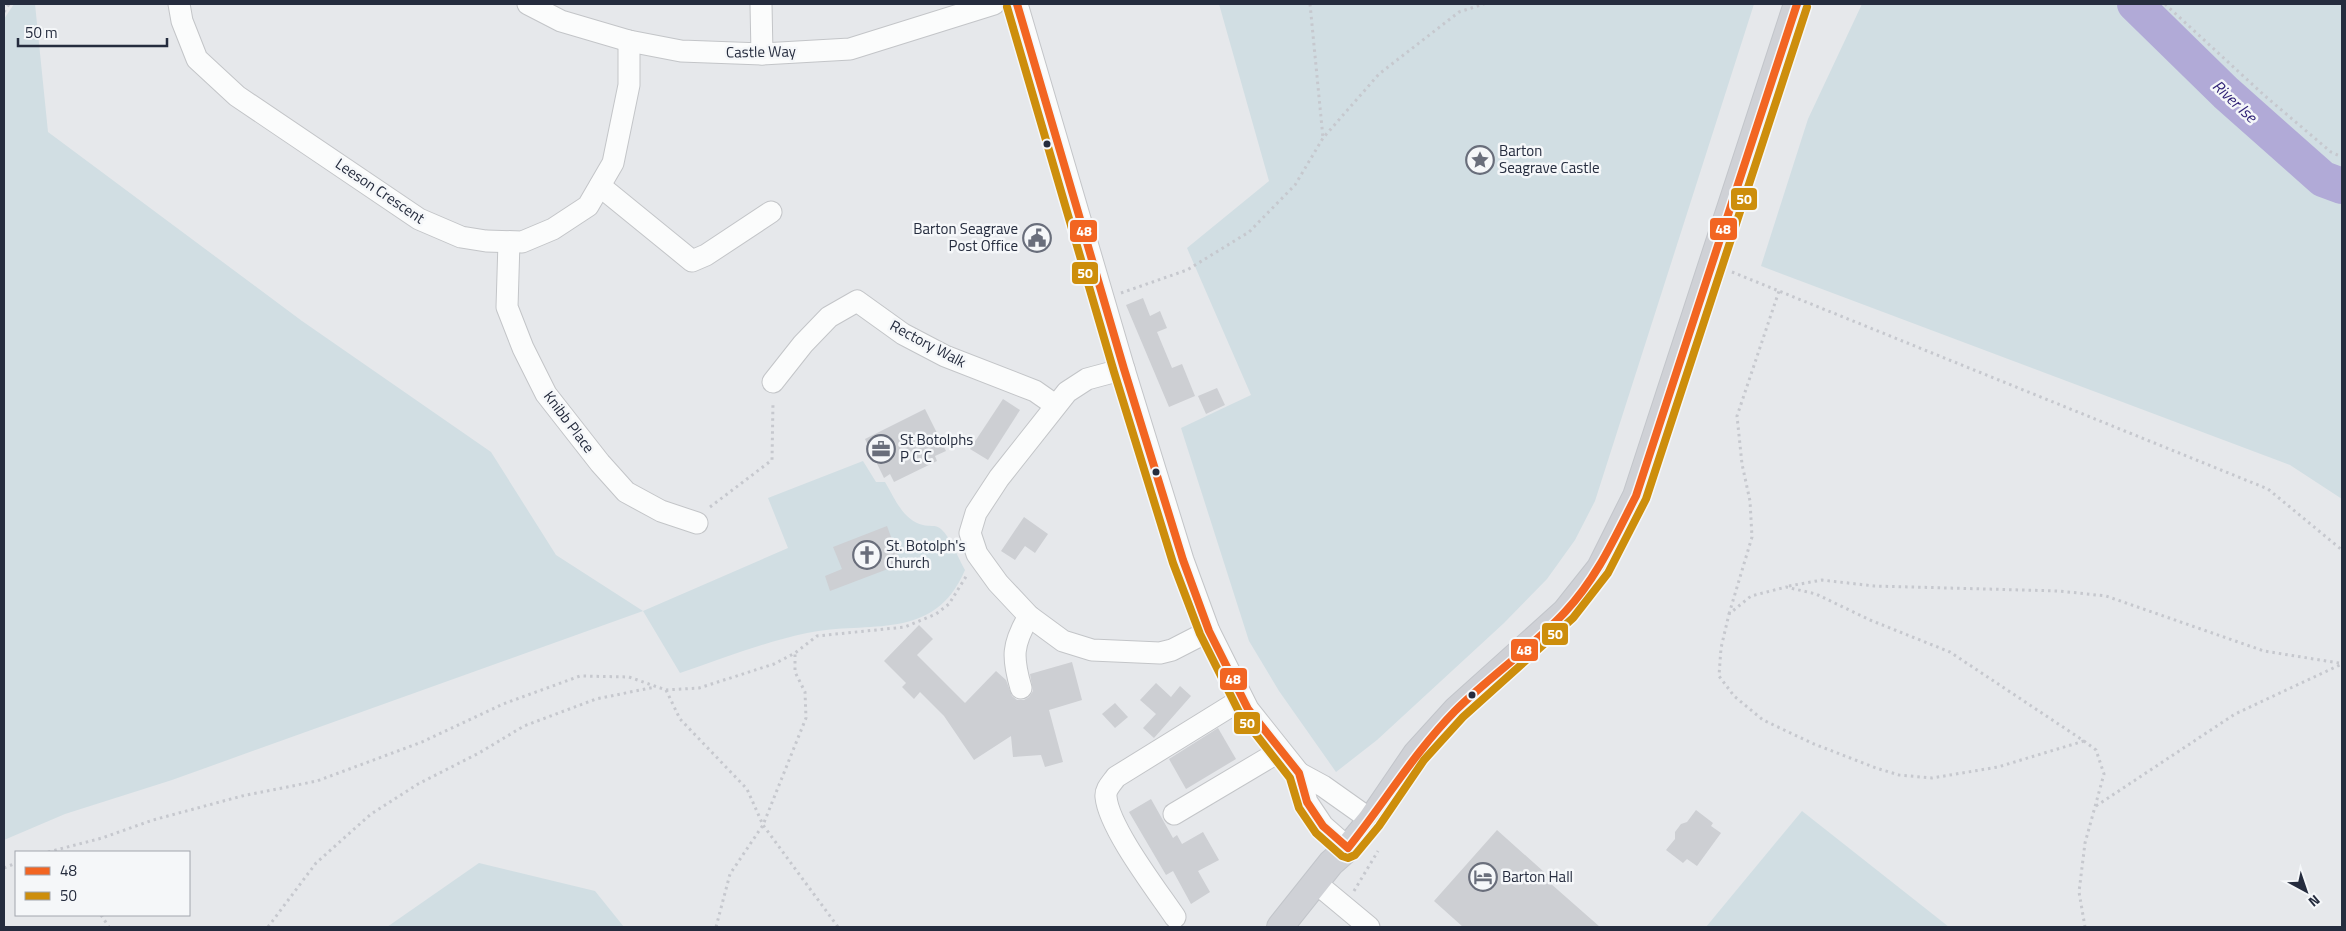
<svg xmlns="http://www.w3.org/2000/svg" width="2346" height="931" viewBox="0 0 2346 931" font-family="'Titillium Web',sans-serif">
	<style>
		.green { fill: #d1dee3 }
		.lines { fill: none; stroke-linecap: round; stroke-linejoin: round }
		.river { stroke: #b1aad7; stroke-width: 36 }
		.building { fill: #cdcfd3 }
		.minor-casing { stroke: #c3c5c8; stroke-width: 23 }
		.major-casing { stroke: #c2c5ca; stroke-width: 28 }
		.path { stroke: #c6c8ce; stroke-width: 3; stroke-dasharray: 2.5 4; stroke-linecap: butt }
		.minor { stroke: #fbfcfc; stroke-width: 21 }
		.major { stroke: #cfd1d6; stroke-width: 26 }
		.bus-1-casing { stroke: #f5f7f9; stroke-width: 11 }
		.bus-2-casing { stroke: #f5f7f9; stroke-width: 11 }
		.bus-1 { stroke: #f26522; stroke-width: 8 }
		.bus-2 { stroke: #cd8e0c; stroke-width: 8 }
		.bus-dot { fill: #252c3e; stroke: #f5f7f9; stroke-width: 2 }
		.labels { text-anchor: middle; stroke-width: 5; stroke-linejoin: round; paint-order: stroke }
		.street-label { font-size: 15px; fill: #252c3e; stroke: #f5f7f9 }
		.poi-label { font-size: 15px; fill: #252c3e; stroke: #f5f7f9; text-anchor: start }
		.water-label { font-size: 16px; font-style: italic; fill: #302276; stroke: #f5f7f9 }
		.line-badge { stroke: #f5f7f9; stroke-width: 2 }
		.badge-label { font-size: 14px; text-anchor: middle; font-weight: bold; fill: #fff }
	</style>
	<rect width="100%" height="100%" fill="#e6e8eb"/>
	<!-- green -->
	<g class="green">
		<path d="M14,4h21l13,128 254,189 189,131 65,103 87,56 145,-63 -20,-50 95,-37 13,21h9c10,17 18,38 38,43 6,2 12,-1 18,4 10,9 17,29 24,41 -31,73 -96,50 -158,63 -43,9 -85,26 -127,40l-37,-62 -471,169 -107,34 -61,26v-821z"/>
		<polygon points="1219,4 1754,4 1595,501 1575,540 1547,579 1504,623 1377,740 1336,772 1279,691 1249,641 1181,428 1251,395 1187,248 1269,181"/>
		<polygon points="1862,4 2342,4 2342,499 2290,465 1761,266 1808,119"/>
		<polygon points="1802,811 1949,927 1706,927"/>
		<polygon points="479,863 595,891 624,927 387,927"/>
	</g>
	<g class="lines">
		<!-- river -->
		<polyline class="river" points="2135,4 2226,93 2323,179 2342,186"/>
	</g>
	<!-- building -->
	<g class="building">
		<polygon points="1143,298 1150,316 1160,311 1167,328 1157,332 1172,368 1182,364 1195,396 1169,407 1126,305"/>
		<polygon points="1217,388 1225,405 1206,414 1198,396"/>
		<polygon points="1003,399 1020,410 988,460 970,449"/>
		<polygon points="925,409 946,451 935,456 937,461 894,482 890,474 884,478 865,439"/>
		<polygon points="1024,517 1048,534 1035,553 1025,546 1015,560 1001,551"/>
		<polygon points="887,526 901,564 830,591 825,576 842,569 833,547"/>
		<polygon points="919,625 933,639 917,655 965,703 996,671 1006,680 1012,696 1017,700 1024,700 1029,697 1033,691 1030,674 1072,662 1082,700 1049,710 1063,762 1045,767 1041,755 1013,757 1011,736 974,760 944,716 920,692 914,699 902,687 906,683 884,661"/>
		<polygon points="1156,683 1171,697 1180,686 1191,696 1154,738 1143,728 1156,714 1140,700"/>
		<polygon points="1115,703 1128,717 1115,728 1102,714"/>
		<polygon points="1218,728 1236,759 1186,789 1169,759"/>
		<polygon points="1151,799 1173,838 1177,835 1182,844 1203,832 1219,860 1198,871 1210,892 1191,904 1173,871 1166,875 1129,812"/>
		<polygon points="1696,810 1713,823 1711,826 1721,833 1697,866 1687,859 1683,863 1666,850 1675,839 1675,832 1681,824 1687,822"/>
		<polygon points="1497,830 1553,880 1550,883 1600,927 1463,927 1434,901"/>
	</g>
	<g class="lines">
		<defs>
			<g id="minor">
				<polyline points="179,4 182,21 197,59 237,96 419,219 461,237 486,241 522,242 553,229 588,206 613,163 629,85 629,41"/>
				<polyline points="528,4 561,21 629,41 681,51 762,54 850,49 994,4"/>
				<polyline points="761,4 762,54"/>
				<polyline points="1017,4 1124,369 1183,560 1209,631 1248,709 1299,773 1307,802 1323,826 1348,848"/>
				<polyline points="600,186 692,261 706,255 771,212"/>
				<polyline points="509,242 507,307 523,348 546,394 600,463 626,492 661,511 697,523"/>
				<polyline points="1124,369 1087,379 1067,392 999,478 976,513 970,533 977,554 998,583 1029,616 1063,641 1092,650 1160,653 1172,650 1209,631"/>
				<polyline points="773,382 803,344 829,317 857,301 903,334 945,356 1035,391 1055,405"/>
				<path d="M1021,688c-9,-31 -9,-43 8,-72"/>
				<polyline points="1299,773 1323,786 1371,820"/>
				<polyline points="1174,814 1280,751"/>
				<polyline points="1316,883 1369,927"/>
				<path d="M1175,917c-19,-28 -66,-89 -69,-120 -1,-8 6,-14 10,-20l126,-78"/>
			</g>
			<polyline id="major" points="1280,927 1331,863 1348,848 1371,820 1416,754 1456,710 1565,612 1600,568 1636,496 1797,4"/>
		</defs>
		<!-- minor casing -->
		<use href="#minor" class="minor-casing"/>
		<!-- major casing -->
		<use href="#major" class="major-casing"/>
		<!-- path -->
		<g class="path">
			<polyline points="1310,4 1323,138"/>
			<polyline points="2165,4 2265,96 2331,152 2342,157"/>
			<polyline points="4,12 9,4"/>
			<polyline points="1732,272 2268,489 2342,550"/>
			<polyline points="1121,293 1187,270 1249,232 1295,185 1323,138 1379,74 1459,12 1484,4"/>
			<polyline points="710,507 772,460 773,402"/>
			<polyline points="1789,586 1822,580 1874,586 2059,591 2106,596 2264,651 2339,663"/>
			<polyline points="1729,614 1752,537 1750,501 1742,464 1737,416 1779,291"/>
			<polyline points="666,690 680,719 747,789 763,825 838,927"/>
			<polyline points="2084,741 1998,767 1932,778 1899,775 1876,768 1814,744 1763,720 1734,696 1719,676 1721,648 1729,614 1751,596 1786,587 1816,594 1870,620 1950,652 2084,741 2096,750 2104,774 2085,843 2079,892 2085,927"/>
			<polyline points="2096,806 2235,714 2342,664"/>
			<polyline points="48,852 102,838 153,820 242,796 317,781 422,742 503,704 580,676 629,677 666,690 699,688 774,664 795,653 817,636 905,627 936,614 949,604 967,575"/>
			<polyline points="4,868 16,863"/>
			<polyline points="1354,891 1378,851"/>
			<polyline points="101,915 109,927"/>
			<polyline points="268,927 316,863 371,814 418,784 479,753 524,726 596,699 655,687"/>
			<polyline points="716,927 730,874 763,825 806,718 805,692 795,672 795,653"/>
		</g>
		<!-- minor -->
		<use href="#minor" class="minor"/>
		<!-- major -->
		<use href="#major" class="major"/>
		<defs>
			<path id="bus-1" d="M1017,4l107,365 59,191 26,71 39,78 51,64 8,29 16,24 25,22c37,-46 66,-95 107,-137 35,-35 77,-63 110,-99 32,-34 50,-75 71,-116l161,-492"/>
			<polyline id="bus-2" points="1007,7 1114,372 1173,563 1200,634 1240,714 1290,778 1299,808 1316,833 1342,856 1348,858 1355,855 1379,826 1424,760 1463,717 1573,618 1608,573 1646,499 1807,7"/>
		</defs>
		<!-- bus-1 casing -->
		<use href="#bus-1" class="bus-1-casing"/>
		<!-- bus-2 casing -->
		<use href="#bus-2" class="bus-2-casing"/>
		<!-- bus-1 -->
		<use href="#bus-1" class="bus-1"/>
		<!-- bus-2 -->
		<use href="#bus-2" class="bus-2"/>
	</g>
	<!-- icons -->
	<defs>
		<symbol id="sight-ring" viewBox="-11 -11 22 22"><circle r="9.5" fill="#f5f7f9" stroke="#696e7b" stroke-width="1.5"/><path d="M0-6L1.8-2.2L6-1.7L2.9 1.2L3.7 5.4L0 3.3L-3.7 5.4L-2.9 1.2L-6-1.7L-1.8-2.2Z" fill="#696e7b"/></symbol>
		<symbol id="civic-ring" viewBox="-11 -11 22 22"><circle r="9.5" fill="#f5f7f9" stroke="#696e7b" stroke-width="1.5"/><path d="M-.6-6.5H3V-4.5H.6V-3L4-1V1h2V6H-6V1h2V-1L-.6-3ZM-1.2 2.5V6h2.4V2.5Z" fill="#696e7b"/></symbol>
		<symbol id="office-ring" viewBox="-11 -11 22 22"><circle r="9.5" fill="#f5f7f9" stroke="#696e7b" stroke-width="1.5"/><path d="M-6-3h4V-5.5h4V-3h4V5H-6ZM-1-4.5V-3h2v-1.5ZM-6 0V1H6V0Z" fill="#696e7b"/></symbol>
		<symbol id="church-ring" viewBox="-11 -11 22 22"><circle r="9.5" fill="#f5f7f9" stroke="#696e7b" stroke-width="1.5"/><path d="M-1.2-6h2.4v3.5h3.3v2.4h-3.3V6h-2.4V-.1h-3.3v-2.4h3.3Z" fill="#696e7b"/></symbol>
		<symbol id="hotel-ring" viewBox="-11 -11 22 22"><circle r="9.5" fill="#f5f7f9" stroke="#696e7b" stroke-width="1.5"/><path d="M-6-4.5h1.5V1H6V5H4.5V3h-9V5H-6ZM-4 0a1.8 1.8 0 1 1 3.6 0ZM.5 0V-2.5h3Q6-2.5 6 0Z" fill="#696e7b"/></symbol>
	</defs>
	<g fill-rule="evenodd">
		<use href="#sight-ring" x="1464" y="144" width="32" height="32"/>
		<use href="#civic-ring" x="1021" y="222" width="32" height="32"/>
		<use href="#office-ring" x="865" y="433" width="32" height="32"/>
		<use href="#church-ring" x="851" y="539" width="32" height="32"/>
		<use href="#hotel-ring" x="1467" y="861" width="32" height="32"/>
	</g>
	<!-- markers -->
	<g class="bus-dot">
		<circle cx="1047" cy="144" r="4.5"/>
		<circle cx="1156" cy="472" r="4.5"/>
		<circle cx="1472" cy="695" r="4.5"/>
	</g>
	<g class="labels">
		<!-- street labels -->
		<g class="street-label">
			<text transform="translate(761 52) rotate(-1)" y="5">Castle Way</text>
			<text transform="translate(380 191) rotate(34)" y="5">Leeson Crescent</text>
			<text transform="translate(928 344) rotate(28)" y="5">Rectory Walk</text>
			<text transform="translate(569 422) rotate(53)" y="5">Knibb Place</text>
		</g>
		<!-- poi labels -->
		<g class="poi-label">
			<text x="1499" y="156">Barton<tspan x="1499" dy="17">Seagrave Castle</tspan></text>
			<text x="1018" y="234" text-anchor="end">Barton Seagrave<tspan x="1018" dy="17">Post Office</tspan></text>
			<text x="900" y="445">St Botolphs<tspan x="900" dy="17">P C C</tspan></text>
			<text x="886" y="551">St. Botolph's<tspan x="886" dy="17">Church</tspan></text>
			<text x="1502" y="882">Barton Hall</text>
		</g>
		<!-- water labels -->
		<g class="water-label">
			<text transform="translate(2235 101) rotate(43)" y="6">River Ise</text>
		</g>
	</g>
	<g class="line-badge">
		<rect x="1730" y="187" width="28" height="24" rx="5" fill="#cd8e0c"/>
		<rect x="1709" y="217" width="29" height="24" rx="5" fill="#f26522"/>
		<rect x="1069" y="219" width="29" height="24" rx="5" fill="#f26522"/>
		<rect x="1071" y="261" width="28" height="24" rx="5" fill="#cd8e0c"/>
		<rect x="1541" y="622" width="28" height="24" rx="5" fill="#cd8e0c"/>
		<rect x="1510" y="638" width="29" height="24" rx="5" fill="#f26522"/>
		<rect x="1219" y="667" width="29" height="24" rx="5" fill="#f26522"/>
		<rect x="1233" y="711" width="28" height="24" rx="5" fill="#cd8e0c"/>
	</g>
	<g class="badge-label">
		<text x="1744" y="204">50</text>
		<text x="1723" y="234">48</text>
		<text x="1084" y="236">48</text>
		<text x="1085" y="278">50</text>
		<text x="1555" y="639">50</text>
		<text x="1524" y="655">48</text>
		<text x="1233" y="684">48</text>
		<text x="1247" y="728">50</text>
	</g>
	<!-- border -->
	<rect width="2346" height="931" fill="none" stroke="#252c3e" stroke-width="10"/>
	<!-- legend -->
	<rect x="15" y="851" width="175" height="65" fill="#f5f7f9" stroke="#a2a6ae"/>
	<rect x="25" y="867" width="25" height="8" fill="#f26522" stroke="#a2a6ae"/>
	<text x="60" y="876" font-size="15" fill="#252c3e">48</text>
	<rect x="25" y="892" width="25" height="8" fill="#cd8e0c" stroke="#a2a6ae"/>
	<text x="60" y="901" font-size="15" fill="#252c3e">50</text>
	<!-- north arrow -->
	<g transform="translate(2306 891) rotate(140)" stroke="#f5f7f9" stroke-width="4" paint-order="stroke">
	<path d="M0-4L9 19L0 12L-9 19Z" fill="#252c3e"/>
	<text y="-8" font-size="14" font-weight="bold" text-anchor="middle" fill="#252c3e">N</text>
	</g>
	<!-- scale -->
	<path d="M18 38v8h149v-8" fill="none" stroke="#252c3e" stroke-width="2.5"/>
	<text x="25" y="38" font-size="15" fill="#252c3e" stroke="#f5f7f9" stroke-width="4" paint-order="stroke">50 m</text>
</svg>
